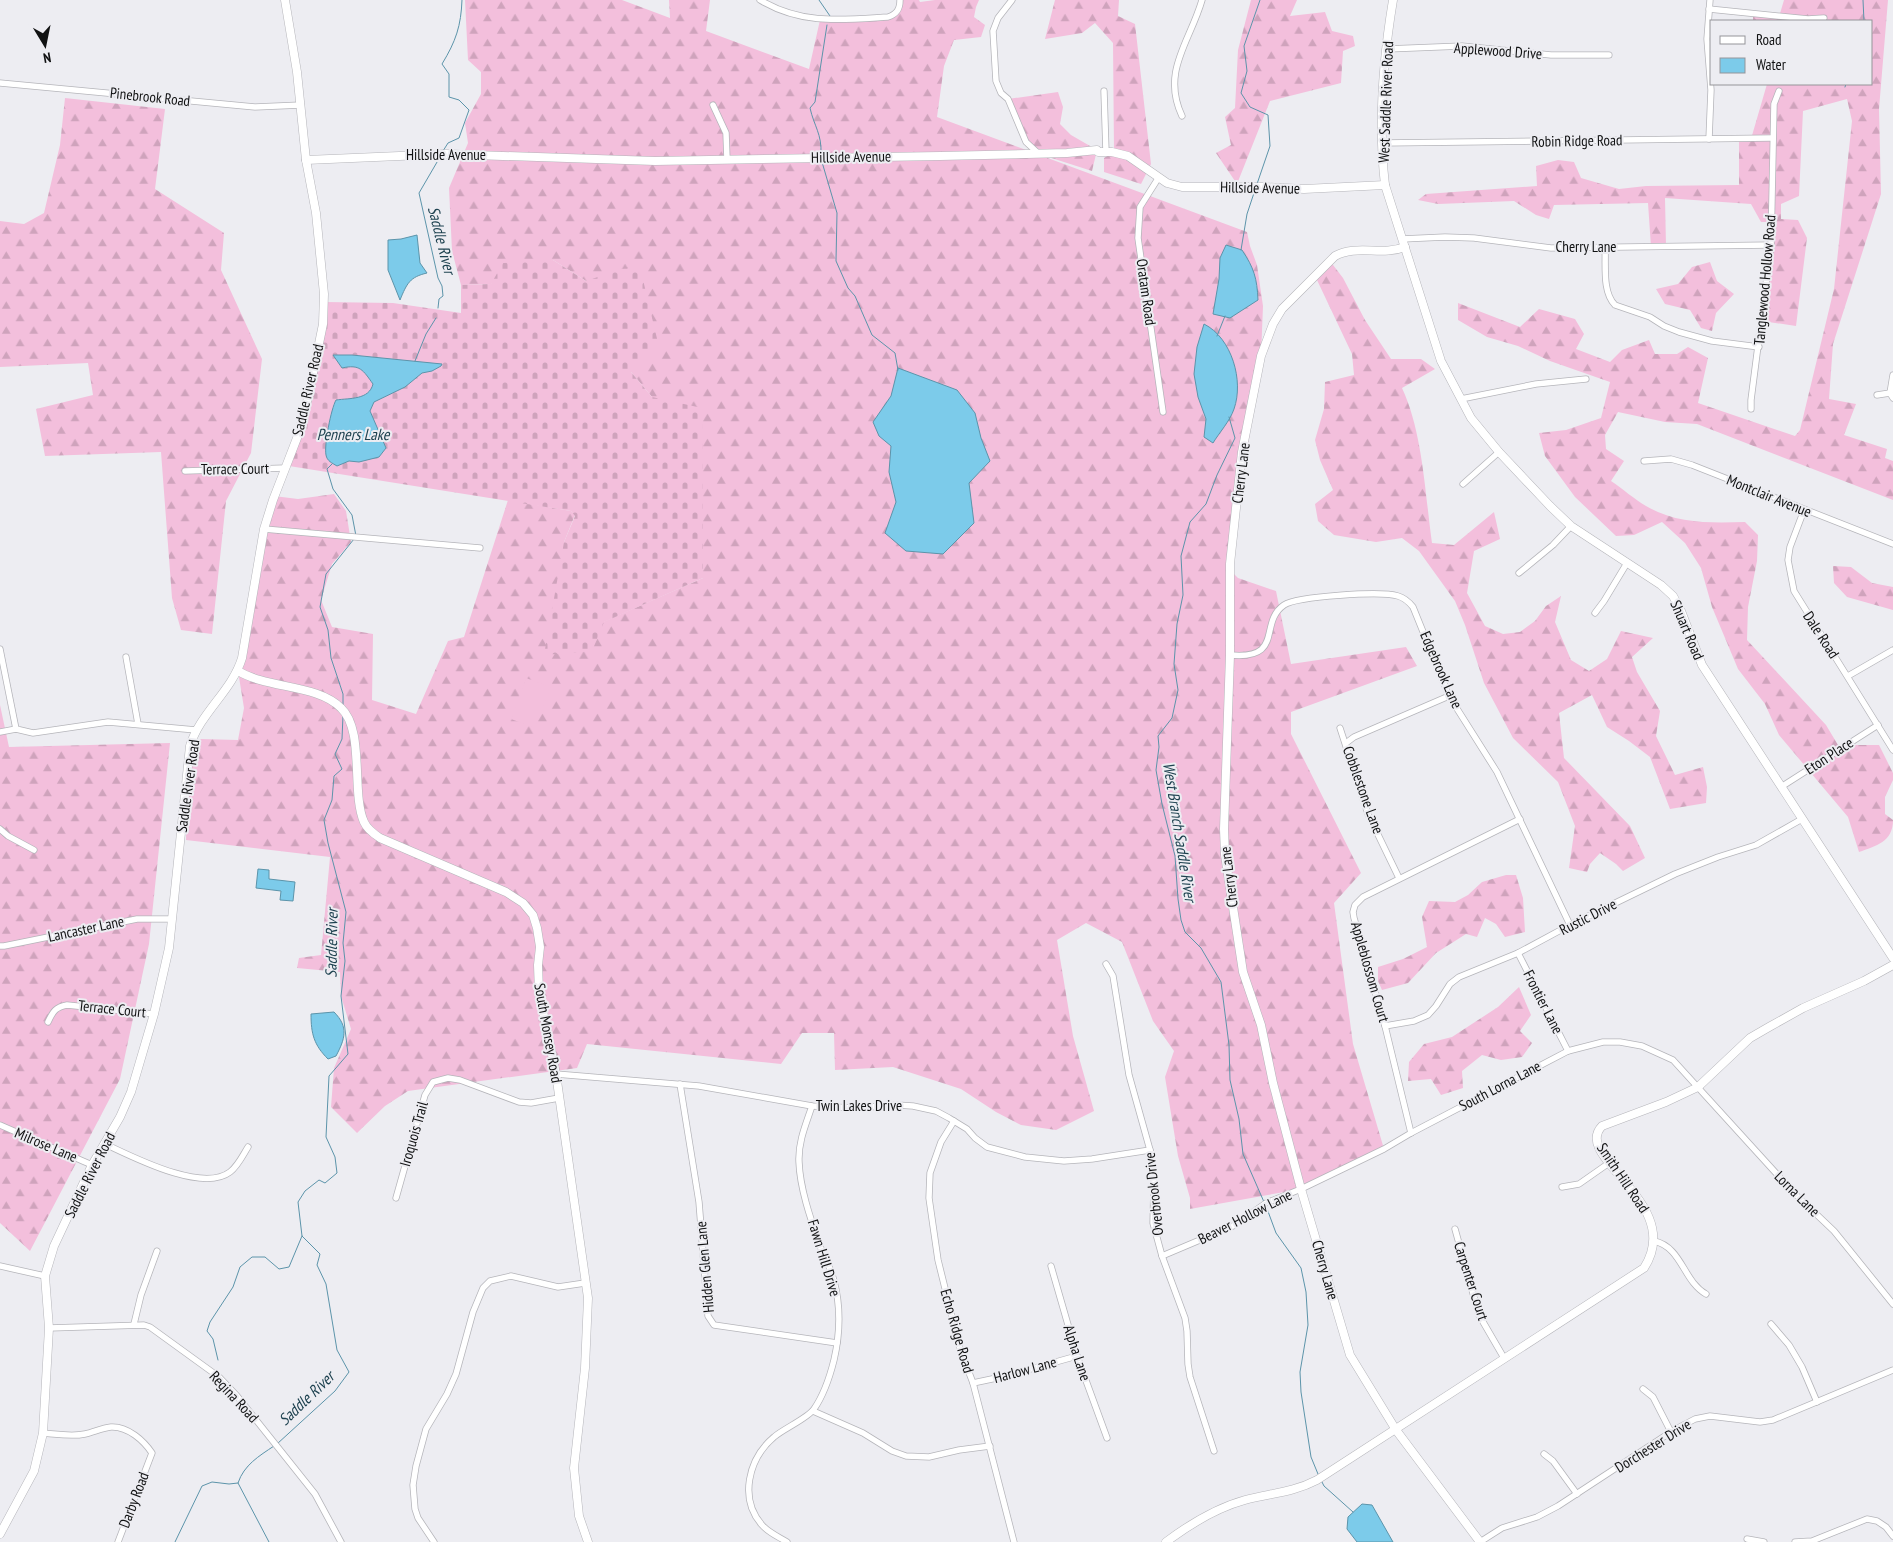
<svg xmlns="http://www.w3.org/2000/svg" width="1893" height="1542" viewBox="0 0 1893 1542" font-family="'PT Sans Narrow',sans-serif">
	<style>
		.forest { fill: url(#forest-firs) }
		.cemetery { fill: url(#cemetery-stones) }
		.park { fill: #f3bfdc }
		.water { fill: #7ccbea; stroke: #5c94aa }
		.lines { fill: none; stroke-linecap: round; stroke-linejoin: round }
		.stream { stroke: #5c94aa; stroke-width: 1 }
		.street-casing { stroke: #b5b5ba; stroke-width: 7 }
		.secondary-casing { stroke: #b5b5ba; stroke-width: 9 }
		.street { stroke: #fff; stroke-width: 5.5 }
		.secondary { stroke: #fff; stroke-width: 8 }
		.labels { text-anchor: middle; stroke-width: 4; stroke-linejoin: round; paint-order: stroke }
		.street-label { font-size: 15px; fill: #111213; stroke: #ededf2 }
		.water-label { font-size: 16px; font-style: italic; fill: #1d414f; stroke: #ededf2 }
	</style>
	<defs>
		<pattern id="forest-firs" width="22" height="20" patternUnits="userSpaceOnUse" patternTransform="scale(1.25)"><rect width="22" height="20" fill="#f3bfdc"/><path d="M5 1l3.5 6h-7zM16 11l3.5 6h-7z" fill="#cfa3bc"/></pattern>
		<pattern id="cemetery-stones" width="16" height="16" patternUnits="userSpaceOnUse" patternTransform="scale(1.25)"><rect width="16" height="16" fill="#f3bfdc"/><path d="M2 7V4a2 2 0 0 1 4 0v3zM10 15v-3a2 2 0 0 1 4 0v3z" fill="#cfa3bc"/></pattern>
	</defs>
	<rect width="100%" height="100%" fill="#ededf2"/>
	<!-- forest -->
	<g class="forest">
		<polygon points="465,0 622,0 670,18 669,0 710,0 706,31 809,69 820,20 888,17 896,13 900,0 919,0 920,2 935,0 979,0 976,7 974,17 985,25 981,37 954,40 944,66 937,117 1247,232 1250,246 1257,265 1263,306 1261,356 1230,570 1238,578 1276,591 1291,664 1406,647 1417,666 1291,712 1291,734 1361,873 1334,903 1353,1044 1384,1149 1301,1189 1190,1209 1190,1198 1178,1156 1165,1077 1174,1051 1153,1021 1122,942 1086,923 1057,940 1073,1036 1094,1111 1056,1130 1021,1125 996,1112 961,1089 893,1067 835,1070 834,1033 802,1033 781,1064 587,1044 577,1068 408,1091 385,1106 357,1133 331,1107 334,1068 351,1029 341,996 340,972 297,968 299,958 321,955 330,857 186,840 188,755 200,739 238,740 244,708 238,671 274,496 298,499 334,494 346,511 351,542 332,564 321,600 332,627 373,634 372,700 416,714 448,641 464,637 508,500 571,511 575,515 564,542 603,622 703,578 652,397 631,372 586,281 553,260 491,284 461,285 452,251 449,188 468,143 465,123 481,94 481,72 468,60"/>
		<polygon points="1055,0 1119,0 1118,16 1135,24 1151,164 1141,184 1104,172 1104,158 1114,152 1113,43 1095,23 1082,33 1045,39"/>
		<polygon points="1251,0 1297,0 1290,16 1325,12 1332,31 1353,36 1355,46 1343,51 1341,83 1270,101 1237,184 1216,153 1231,145 1225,117 1235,108 1238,50"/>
		<path d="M1784,0h104l-9,109 2,85 -48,150 -4,55 27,5 -12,31 43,14 -2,9 8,3v39l-196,-76 -32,-2 -47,-10 -13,23 1,14 18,12 -13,20c12,8 23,18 35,25 30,18 65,17 99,16l13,13 -1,26 -9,46 -1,33 79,85 12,20h41l14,28v7l-8,17v17l8,6c0,22 -17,26 -34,32l-11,-35 -69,-82 -14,-31 -27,-35 -26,-62 -11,-39 -16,-25 -23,-21 -28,13 -18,1 -41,-39 -30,-41 -6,-23 27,-3 35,-12 9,-36 -60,-21 -32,-15 -31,-9 -29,-17v-17l62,24 19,-18 36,10 9,15 -8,15 34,13 12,-12 27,-10 6,14h22l11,-7 20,11 -10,45 97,33 5,-6 34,-141 18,-168 -5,-22 -44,12 -4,85 -18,8v15l17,1 9,18 -11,88 -34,-5 8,-99h-9l-10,-18 -86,-6 1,48 -15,1 -3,-44 -94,2 -5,14 -13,-4 -22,-14 -76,3 -20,-4 8,-6 111,-8 -1,-20 22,-6 16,2 7,16 38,11 27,-3 93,-1v-46h12l16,-55h105v-63h-119v-7l26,3z"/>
		<polygon points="1058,92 1063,107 1060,124 1071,135 1097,150 1092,171 1039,154 1026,142 1008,99"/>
		<polygon points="65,98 165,109 155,189 224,233 221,270 262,359 251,453 226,501 212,634 181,630 172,598 161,452 45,456 36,409 93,395 88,363 0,367 0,221 24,224 44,213 60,145"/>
		<path d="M1330,261l13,17 22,42 26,39h30l14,10 -33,19c21,45 23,106 30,155l22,2 40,-33 6,27 -26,12 -7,42 18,33 18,8 17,-2 15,-11 11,-15 15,-10 -6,26 16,38 18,11 18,-12 14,-28 32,7 -21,19 5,15 23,39 -4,25 19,39 28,-8 4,20 -1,16 -36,6 -20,-52 -21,-16 -22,-14 -15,-32 -33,18 5,45 66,68 15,32 -22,13 -7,-7 -16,-11 -10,11 -3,8 -18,-4 6,-42 -17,-44 -45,-44 -29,-55 -19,-58 -10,-24 -36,-50 -17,-13 -26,4 -42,-7 -16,-14 -3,-17 18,-14 -13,-30 -5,-20 9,-31 1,-27 29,-7 -2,-21 -35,-74z"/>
		<polygon points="1710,262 1717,281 1734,294 1716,313 1712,331 1701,328 1690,310 1665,304 1656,289 1678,284 1692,267"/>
		<polygon points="1833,566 1851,567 1872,583 1893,587 1893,610 1847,597 1834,583"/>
		<polygon points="0,705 9,747 170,743 149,944 120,1079 30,1251 0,1223"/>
		<polygon points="1506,875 1516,875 1523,898 1525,932 1505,937 1496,924 1485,918 1477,937 1466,934 1436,953 1408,983 1382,990 1378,981 1378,967 1403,959 1427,947 1422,917 1429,901 1455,902 1468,895 1482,882"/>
		<polygon points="1519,987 1531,1015 1520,1031 1532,1043 1522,1057 1501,1060 1482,1055 1462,1071 1463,1088 1441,1095 1431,1079 1408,1081 1409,1062 1424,1044 1452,1037 1498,1007"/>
	</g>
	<!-- cemetery -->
	<polygon class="cemetery" points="553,260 586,281 639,263 659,347 631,372 652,397 702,408 703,578 604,622 592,651 544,655 564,542 575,516 571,511 289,466 304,426 325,302 393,303 461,313 461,285 491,284 503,263"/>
	<!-- park -->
	<polygon class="park" points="526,678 551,687 535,728 511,719"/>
	<!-- water -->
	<g class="water">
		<path d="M417,235l3,28 7,10c-17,4 -20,10 -27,27l-12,-30v-30l13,-1z"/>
		<path d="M1226,245l16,5c12,18 15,28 16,50l-28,18 -17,-4 6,-35 1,-21z"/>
		<path d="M1204,324c28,14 40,57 30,85 -4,12 -15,24 -21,34l-9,-6 2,-18 -8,-22 -4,-23 3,-27z"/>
		<path d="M333,355h19l90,9 -1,2 -9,5 -10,2 -17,14 -31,15 -4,9 16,37 -7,9 -20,5 -10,-1 -12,5c-5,-3 -10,-5 -11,-11 -2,-10 5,-46 10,-55 14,-2 33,0 37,-16 -10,-14 -13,-20 -31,-16z"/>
		<polygon points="898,368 957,390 975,413 981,438 990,461 969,483 974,523 943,554 906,551 885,533 896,502 889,472 891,446 879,436 873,422 891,396"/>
		<polygon points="258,869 269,870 269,879 295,882 293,901 280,900 281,891 256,888"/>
		<path d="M334,1012c15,15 11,27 2,44l-8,3c-14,-14 -17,-25 -17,-45z"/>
		<polygon points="1362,1504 1372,1505 1393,1542 1357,1542 1347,1529 1348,1517"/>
	</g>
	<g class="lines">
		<!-- stream -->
		<g class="stream">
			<polyline points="819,0 830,16"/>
			<polyline points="1863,0 1864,21"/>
			<polyline points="1845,87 1846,84"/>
			<path d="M443,151l5,-8 11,-5 10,-28 -10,-10 -10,-3v-23l-7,-10c14,-23 19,-38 20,-64"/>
			<path d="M821,154c1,-20 -7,-28 -11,-46l5,-6 12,-77"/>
			<polyline points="822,162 837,213 836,261 848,288 855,296 872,335 895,353 898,370"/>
			<polyline points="1257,184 1270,146 1268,115 1250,107 1241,93 1247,71 1244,46 1260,0"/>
			<polyline points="1241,250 1247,214 1255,190"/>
			<polyline points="438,308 439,299 443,296 442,286 438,278 419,193 440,157"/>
			<polyline points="1217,336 1225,316"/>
			<polyline points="415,361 426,334 436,318"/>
			<polyline points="1229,417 1235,438 1217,475 1206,504 1190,522 1181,556 1183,595 1177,624 1174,664 1178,690 1172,718 1158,736 1159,747 1156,770 1162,804 1175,856 1178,899 1181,920 1185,932 1201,948 1221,982 1229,1045 1230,1080 1239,1119 1243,1154 1264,1202"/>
			<polyline points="332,464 327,469 333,489 352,515 356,536"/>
			<polyline points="343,706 343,694 331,658 328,630 320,607 326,574 354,539"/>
			<polyline points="1266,1206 1276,1233 1301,1268 1306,1292 1308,1325 1300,1372 1301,1392 1311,1457 1318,1474"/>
			<polyline points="218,1360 213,1339 207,1331 210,1322 233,1287 240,1267 252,1257 265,1257 279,1269 289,1267 302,1236"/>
			<polyline points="277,1444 335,1391 349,1372 337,1350 326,1284 317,1265 320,1254 302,1236 298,1202 305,1191 319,1180 325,1183 337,1173 335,1157 326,1137 329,1076 348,1054 341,996 345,961 343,943 346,912 328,843 324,820 332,800 334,776 342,769 335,754 342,739 343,715"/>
			<polyline points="1322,1482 1324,1486 1353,1512"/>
			<polyline points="175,1542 202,1486 212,1482 229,1484 238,1483"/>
			<path d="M269,1542l-31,-59c6,-18 21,-27 36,-37"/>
		</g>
		<defs>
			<g id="street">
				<path d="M760,0c42,25 81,20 128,17 9,-3 12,-8 12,-17"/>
				<polyline points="1012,0 998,18 993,31 996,81 1001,93 1008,99 1026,142 1039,154"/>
				<polyline points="1709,9 1808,19 1824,18"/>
				<polyline points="1387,49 1462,46 1551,55 1609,55"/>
				<polyline points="0,83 255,107 301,105"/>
				<polyline points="1104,91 1106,152"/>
				<polyline points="713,105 726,133 727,159"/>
				<path d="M1182,116c-21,-45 8,-74 20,-116"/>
				<polyline points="1709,139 1711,90 1707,39 1710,0"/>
				<polyline points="1382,143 1772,138"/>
				<polyline points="1159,177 1140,207 1138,238 1163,412"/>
				<polyline points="1402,239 1445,237 1474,238 1551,248 1771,245"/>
				<path d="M1605,247c1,18 -3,45 10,58l35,12 14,9 15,6 33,9 47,6"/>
				<polyline points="1890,393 1893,375"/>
				<polyline points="1877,395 1890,393 1893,398"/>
				<polyline points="1461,399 1536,384 1586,379"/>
				<polyline points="1751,409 1751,400 1771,245 1774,104 1779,91"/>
				<polyline points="1644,461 1671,459 1692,465 1893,544"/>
				<polyline points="185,471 285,468"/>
				<polyline points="1463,484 1499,452"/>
				<polyline points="1804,510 1790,547 1788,560 1794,591 1893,750"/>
				<polyline points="264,529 480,548"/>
				<polyline points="1519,573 1553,545 1571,526"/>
				<polyline points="1595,613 1604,601 1627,563"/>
				<polyline points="0,649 16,729 33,733 108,722 196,730"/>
				<path d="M1230,655c55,5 28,-32 54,-50 14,-9 97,-14 114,-9 7,2 11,6 15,11l36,89 48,76 73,153"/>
				<polyline points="126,657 138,724"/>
				<polyline points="1848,676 1893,650"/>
				<polyline points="1340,728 1368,814 1399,878"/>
				<polyline points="0,732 16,729"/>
				<polyline points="1346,743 1354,737 1449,696"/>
				<polyline points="1781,787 1878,725"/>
				<polyline points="0,829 8,836 34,850"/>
				<polyline points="0,946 4,946 137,919 172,919"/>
				<polyline points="1518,953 1568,1051"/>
				<polyline points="1106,964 1113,976 1129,1075 1150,1150 1154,1177 1153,1223 1162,1256 1185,1318 1187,1331 1188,1364 1190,1377 1214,1451"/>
				<path d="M48,1022c5,-11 8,-15 19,-17l87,9"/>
				<polyline points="1385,1026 1414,1021 1428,1015 1436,1006 1450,984 1459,977 1518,953 1570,925 1675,874 1718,857 1756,845 1802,819"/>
				<polyline points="556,1074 699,1086 812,1106 855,1108 897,1105 913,1106 936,1111 949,1118 967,1129 975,1138 987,1147 1025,1157 1064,1161 1092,1159 1150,1150"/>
				<polyline points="680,1084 699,1202 708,1316 714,1325 837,1343"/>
				<polyline points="954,1121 941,1142 930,1173 929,1198 938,1260 960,1349 973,1383 1014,1542"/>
				<polyline points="0,1125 92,1165"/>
				<polyline points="1411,1133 1385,1026 1354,918 1353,912 1355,905 1363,897 1520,819"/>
				<path d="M105,1144c28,13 97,49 125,28 8,-6 13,-17 18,-25"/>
				<polyline points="1562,1187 1579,1184 1609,1163"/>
				<polyline points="396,1198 425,1095 433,1082 448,1078 460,1080 519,1102 531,1103 559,1098"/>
				<polyline points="1455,1229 1479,1315 1504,1358"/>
				<path d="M1654,1241c28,6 29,40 52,53"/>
				<polyline points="1162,1256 1233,1226 1266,1203 1301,1189 1384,1149 1411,1133 1568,1051 1603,1042 1620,1042 1642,1046 1673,1060 1795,1194 1834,1231 1893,1304"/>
				<polyline points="0,1266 45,1276"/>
				<polyline points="1051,1266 1077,1356 1107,1438"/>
				<polyline points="134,1324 141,1295 157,1251"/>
				<polyline points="1771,1324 1789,1345 1802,1367 1817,1402"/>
				<polyline points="49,1328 144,1325 150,1327 219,1377 237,1396 315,1494 341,1542"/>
				<polyline points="973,1383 1006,1376 1077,1356"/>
				<polyline points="1643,1389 1653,1397 1671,1432"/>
				<polyline points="813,1411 863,1433 892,1451 906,1456 929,1457 959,1450 990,1446"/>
				<path d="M43,1433c14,1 28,4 42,1 9,-2 17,-6 26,-7 17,-1 33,14 41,26l-34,89"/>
				<polyline points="1544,1454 1553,1461 1577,1494"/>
				<polyline points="1747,1539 1764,1542"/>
				<polyline points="434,1542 418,1518 415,1509 413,1485 416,1466 426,1429 447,1394 456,1374 473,1312 483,1288 490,1281 511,1276 558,1287 585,1283"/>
				<path d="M787,1542c-8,-5 -18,-9 -25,-17 -23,-26 -14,-66 12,-88 9,-8 34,-19 40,-28 9,-13 16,-33 20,-49 6,-26 7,-53 0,-79 -3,-12 -9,-23 -14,-35 -9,-26 -20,-57 -21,-84 -1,-20 7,-38 13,-56"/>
				<polyline points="1480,1542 1502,1528 1537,1517 1558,1506 1674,1430 1695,1419 1710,1416 1760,1422 1773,1420 1893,1370"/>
				<polyline points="1795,1542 1812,1541 1867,1519 1877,1521 1886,1527 1893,1536"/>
			</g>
			<g id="secondary">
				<path d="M1393,0c-10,60 -15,125 -8,185l56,176 30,57 28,34 51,54 21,20 90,59 12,11 8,15 21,54 191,293"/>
				<polyline points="306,160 446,154 655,161 940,156 1067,153 1097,150 1098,152 1112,152 1128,156 1167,183 1182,187 1264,187 1304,189 1385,185"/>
				<path d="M1405,247c-23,9 -49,-3 -70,9l-53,53 -9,15 -12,32 -19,96 -12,112v91l-6,174 1,26 18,117 18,53 12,58 28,106 49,166 46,75 84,112"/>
				<path d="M238,671c30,18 79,13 103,37 24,22 10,85 23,114 3,7 10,12 16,16l126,54 17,11 10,12 4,13 3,19 -2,18 1,27 17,82 32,224 -3,70 -11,100 5,48 9,26"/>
				<path d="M0,1534l34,-63 9,-38 6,-105 -4,-52 9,-30 38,-81 28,-48 11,-25 23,-78 15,-66 21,-202c10,-33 42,-55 52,-88l22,-129 9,-29 24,-62 9,-31 17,-83 1,-30 -8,-81 -10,-53 -9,-88 -12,-72"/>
				<path d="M1166,1542c24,-18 50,-34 79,-42 26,-7 47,-7 72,-20l327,-212c42,-65 -73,-110 -42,-142l64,-24 32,-15 52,-49 19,-11 34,-19 61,-27 29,-16"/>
			</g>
		</defs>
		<!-- street casing -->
		<use href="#street" class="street-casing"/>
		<!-- secondary casing -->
		<use href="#secondary" class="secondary-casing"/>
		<!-- street -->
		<use href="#street" class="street"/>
		<!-- secondary -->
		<use href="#secondary" class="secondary"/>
	</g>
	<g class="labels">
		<!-- street labels -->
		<g class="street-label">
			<text transform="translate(1498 51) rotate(4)" y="5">Applewood Drive</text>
			<text transform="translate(150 97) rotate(6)" y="5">Pinebrook Road</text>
			<text transform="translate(1386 102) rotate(-88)" y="5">West Saddle River Road</text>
			<text transform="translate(1577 141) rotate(-1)" y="5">Robin Ridge Road</text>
			<text x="446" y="160">Hillside Avenue</text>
			<text transform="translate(851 157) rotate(-1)" y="5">Hillside Avenue</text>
			<text transform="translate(1260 188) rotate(1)" y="5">Hillside Avenue</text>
			<text x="1586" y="252">Cherry Lane</text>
			<text transform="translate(1765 280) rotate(-85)" y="5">Tanglewood Hollow Road</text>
			<text transform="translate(1146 292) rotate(82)" y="5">Oratam Road</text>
			<text transform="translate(308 390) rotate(-77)" y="5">Saddle River Road</text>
			<text transform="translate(235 469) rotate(-1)" y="5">Terrace Court</text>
			<text transform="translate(1241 473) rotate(-83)" y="5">Cherry Lane</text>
			<text transform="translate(1769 496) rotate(22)" y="5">Montclair Avenue</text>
			<text transform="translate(1687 630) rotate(67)" y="5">Shuart Road</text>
			<text transform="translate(1821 635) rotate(57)" y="5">Dale Road</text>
			<text transform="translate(1441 670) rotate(66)" y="5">Edgebrook Lane</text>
			<text transform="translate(1829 756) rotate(-33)" y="5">Eton Place</text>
			<text transform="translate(188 786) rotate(-82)" y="5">Saddle River Road</text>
			<text transform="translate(1363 790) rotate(70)" y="5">Cobblestone Lane</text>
			<text transform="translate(1229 877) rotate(-97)" y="5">Cherry Lane</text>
			<text transform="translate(1588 917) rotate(-27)" y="5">Rustic Drive</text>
			<text transform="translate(86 929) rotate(-12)" y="5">Lancaster Lane</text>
			<text transform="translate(1370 972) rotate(74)" y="5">Appleblossom Court</text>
			<text transform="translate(1543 1002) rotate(63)" y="5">Frontier Lane</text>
			<text transform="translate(112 1009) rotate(6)" y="5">Terrace Court</text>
			<text transform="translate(548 1033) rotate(80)" y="5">South Monsey Road</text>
			<text transform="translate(1500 1086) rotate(-28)" y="5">South Lorna Lane</text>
			<text x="859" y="1111">Twin Lakes Drive</text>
			<text transform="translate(414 1134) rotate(-74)" y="5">Iroquois Trail</text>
			<text transform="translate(46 1145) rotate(23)" y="5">Milrose Lane</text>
			<text transform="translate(90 1175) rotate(-63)" y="5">Saddle River Road</text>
			<text transform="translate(1623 1178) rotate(56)" y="5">Smith Hill Road</text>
			<text transform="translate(1154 1194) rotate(-96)" y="5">Overbrook Drive</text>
			<text transform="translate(1797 1194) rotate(45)" y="5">Lorna Lane</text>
			<text transform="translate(1245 1217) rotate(-27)" y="5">Beaver Hollow Lane</text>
			<text transform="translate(824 1258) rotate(73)" y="5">Fawn Hill Drive</text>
			<text transform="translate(705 1267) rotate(-95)" y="5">Hidden Glen Lane</text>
			<text transform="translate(1325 1270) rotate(74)" y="5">Cherry Lane</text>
			<text transform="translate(1471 1281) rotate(72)" y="5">Carpenter Court</text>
			<text transform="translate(957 1331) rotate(74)" y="5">Echo Ridge Road</text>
			<text transform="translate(1077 1353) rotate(72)" y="5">Alpha Lane</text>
			<text transform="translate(1025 1370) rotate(-15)" y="5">Harlow Lane</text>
			<text transform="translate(234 1397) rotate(47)" y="5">Regina Road</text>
			<text transform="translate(1653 1446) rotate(-32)" y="5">Dorchester Drive</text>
			<text transform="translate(134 1500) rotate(-69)" y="5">Darby Road</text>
		</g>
		<!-- water labels -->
		<g class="water-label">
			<text transform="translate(442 240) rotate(76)" y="6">Saddle River</text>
			<text x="353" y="440">Penners Lake</text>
			<text transform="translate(1180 832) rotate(81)" y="6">West Branch Saddle River</text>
			<text transform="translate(331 943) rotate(-89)" y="6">Saddle River</text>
			<text transform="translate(306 1398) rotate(-44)" y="6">Saddle River</text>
		</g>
	</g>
	<!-- legend -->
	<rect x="1710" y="20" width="162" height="65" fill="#ededf2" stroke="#959599"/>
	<rect x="1720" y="36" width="25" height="8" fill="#ffffff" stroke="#959599"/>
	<text x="1756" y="45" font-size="15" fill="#111213">Road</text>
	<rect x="1720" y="58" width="25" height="15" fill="#7ccbea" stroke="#959599"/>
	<text x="1756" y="70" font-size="15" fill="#111213">Water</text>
	<!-- north arrow -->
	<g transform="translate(45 45) rotate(170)" stroke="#ededf2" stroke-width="4" paint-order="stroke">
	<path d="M0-4L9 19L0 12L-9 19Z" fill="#111213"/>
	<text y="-8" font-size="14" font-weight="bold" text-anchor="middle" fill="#111213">N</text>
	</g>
</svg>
